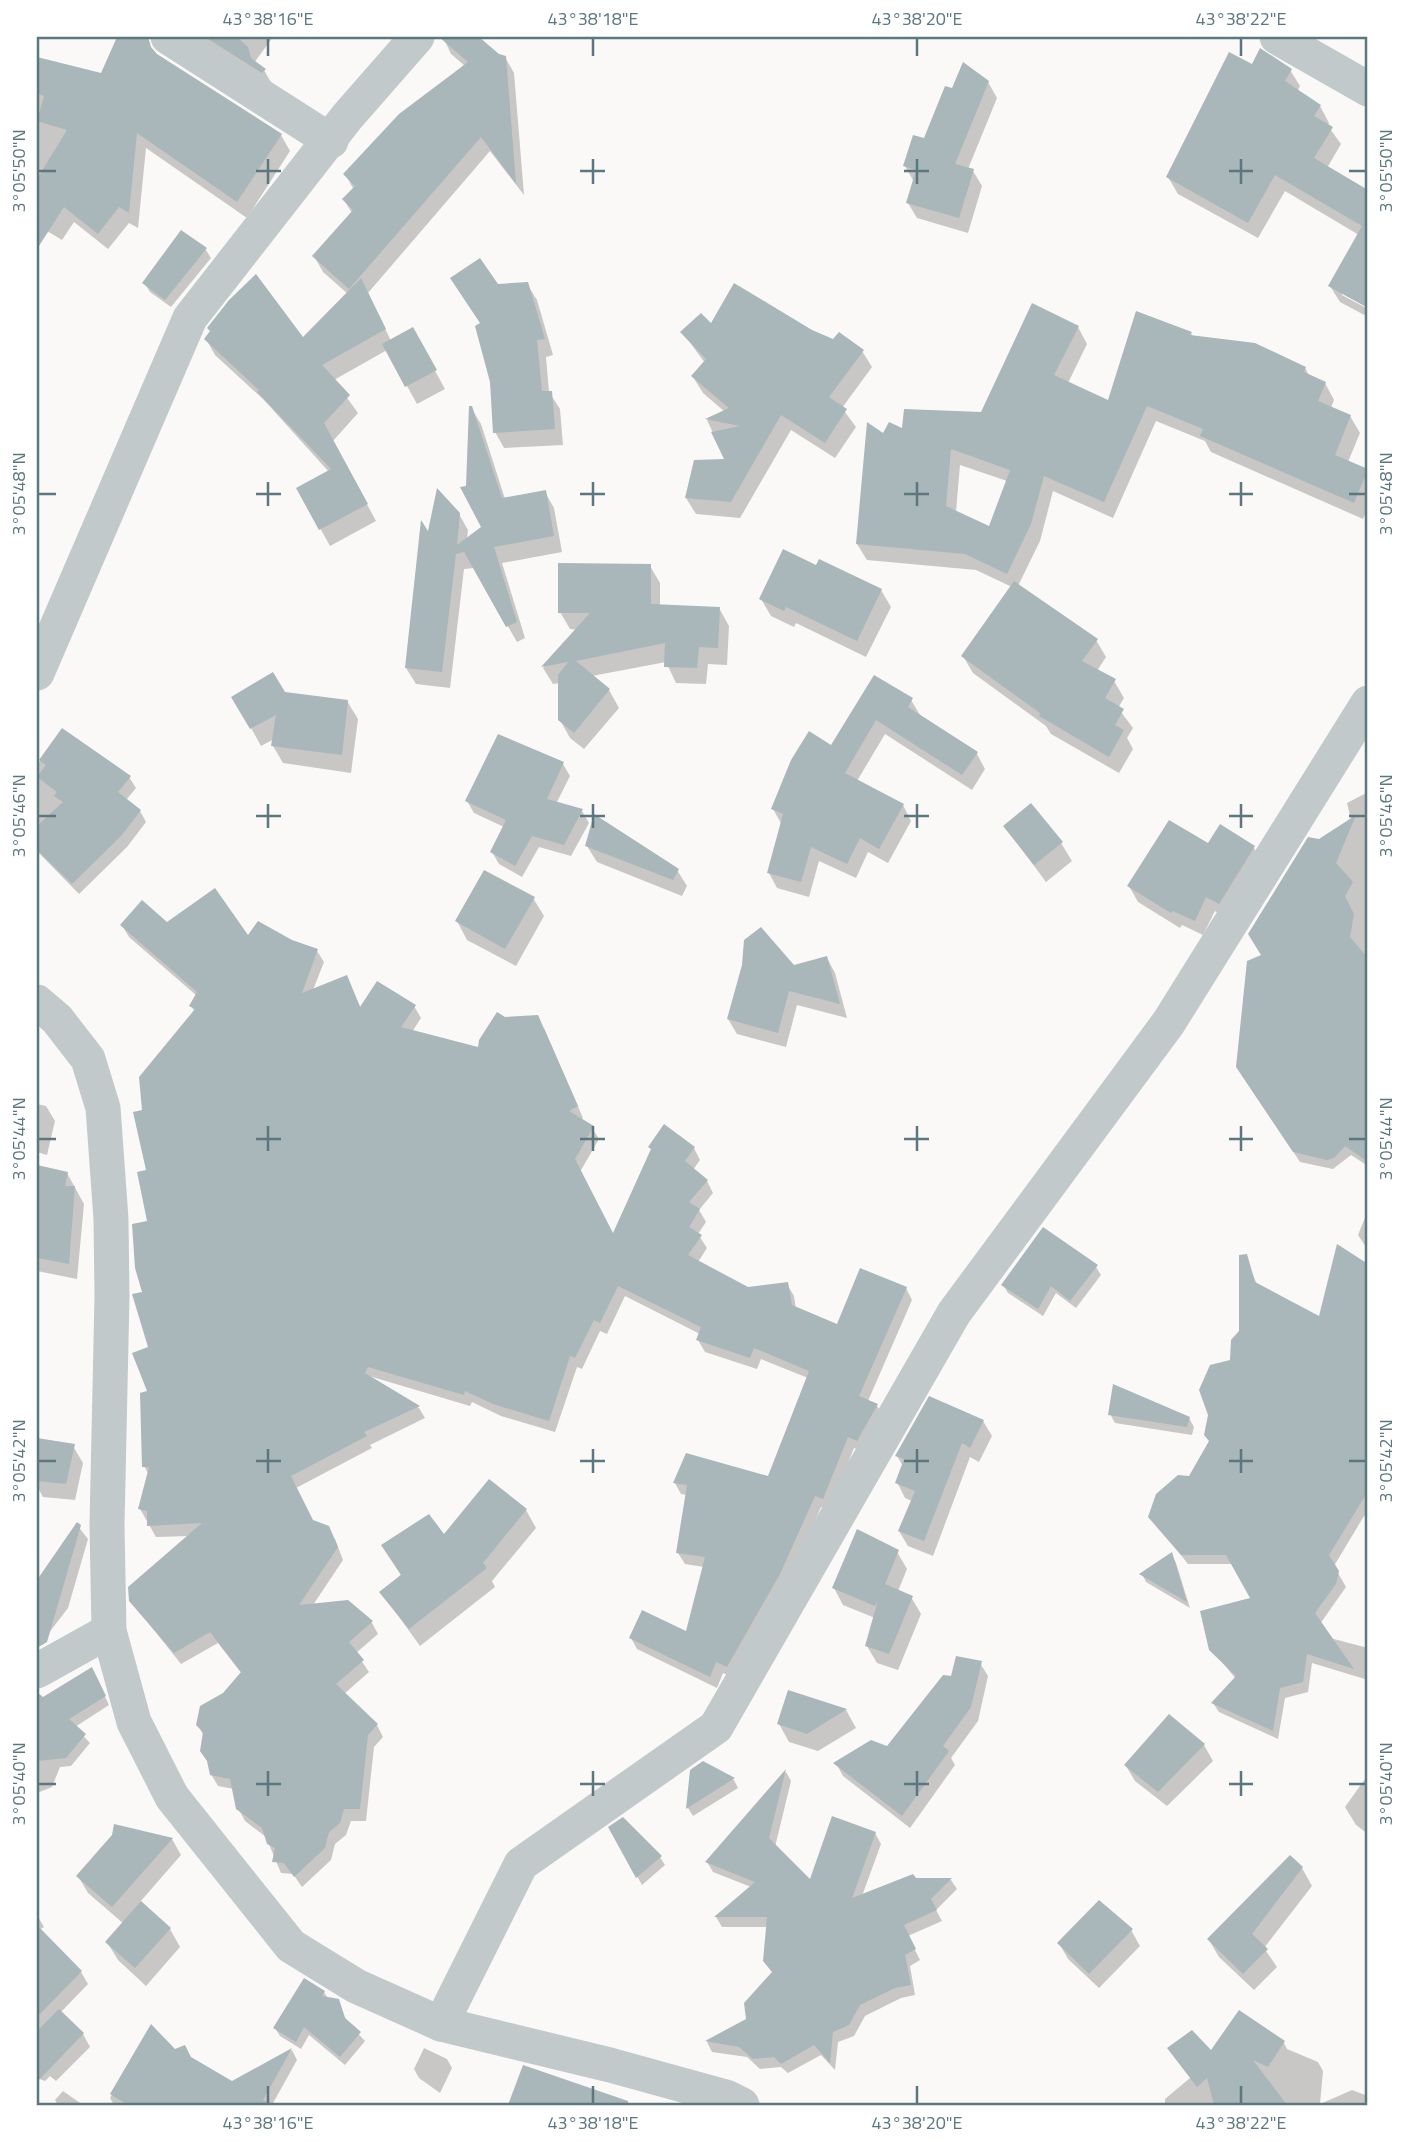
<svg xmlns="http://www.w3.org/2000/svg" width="1405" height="2142" viewBox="0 0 1405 2142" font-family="'Titillium Web',sans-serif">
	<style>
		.shadow { fill: #0003; fill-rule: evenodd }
		.building { fill: #a9b6ba; fill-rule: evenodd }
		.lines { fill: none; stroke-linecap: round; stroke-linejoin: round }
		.minor { stroke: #c2c9cb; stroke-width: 35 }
		.ticks { fill: none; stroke: #5e777f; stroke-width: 2.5 }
		.neatline { fill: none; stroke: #5e777f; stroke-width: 2.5 }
		.ticks-label { font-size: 18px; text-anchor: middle; fill: #5e777f }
	</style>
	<rect width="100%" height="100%" fill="#faf9f7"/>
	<!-- shadow -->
	<g class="shadow">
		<polygon points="191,37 273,37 254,63 264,70 273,86"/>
		<polygon points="443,37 477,37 498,56 505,57 514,73 524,195 490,151 368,293 391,341 412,329 445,389 417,404 387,350 334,380 358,413 333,441 376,521 330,546 298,488 329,472 264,400 215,355 206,339 302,339 348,294 323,272 314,256 352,213 344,200 354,190 345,174 465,66 451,54"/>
		<polygon points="37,58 218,103 281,135 290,151 247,218 146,148 138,228 129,223 108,249 74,222 62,240 37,225"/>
		<polygon points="1252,66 1290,70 1300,86 1297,92 1320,106 1329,123 1328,126 1341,144 1327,168 1368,192 1368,305 1342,291 1342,295 1368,309 1368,317 1340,302 1330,286 1359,235 1285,191 1258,238 1178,194 1168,177"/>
		<polygon points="988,82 997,98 968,169 973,171 982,186 968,233 917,218 908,203 914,182 905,166 925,140 953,90"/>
		<polygon points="206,250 211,258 171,307 150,292 145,284"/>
		<polygon points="527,284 537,300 553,355 546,357 549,392 560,409 563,445 504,448 495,432 491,382 482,324"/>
		<polygon points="711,326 811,332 862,351 872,367 842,408 856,427 835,458 791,430 740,518 696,514 686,498 726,461 707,420 725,412 703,393 693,377 705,363 683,333"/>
		<path d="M1078,327l9,17 -19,39 41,20 82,-70 2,4 112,31 5,9 15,6 9,17 -3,8 19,8 10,17 -12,29 20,9v37l-5,11 -152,-67 -6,-11 -49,-20 -43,97 -60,-27 -13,50 -22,45 78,54 10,17 -9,14 17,10 10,17 -6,10 15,20 -6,10 6,11 -14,24 -68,-39 -5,-8 -73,-53 -10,-17 49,-69 -36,-17 -109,-10 -10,-16 27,-109 99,-22zM960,465l47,16 -17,47 -34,-16z"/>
		<polygon points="471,408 481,424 505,499 545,492 554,508 562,552 502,563 525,638 517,642 474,568 464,569 450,688 416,684 406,668 429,536 459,514 468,530 467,539 483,527 468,488"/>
		<polygon points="650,566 660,583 660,606 719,608 729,626 727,665 708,664 706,684 676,683 666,662 592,676 609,690 619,708 584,749 570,738 560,720 560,683 553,684 543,668 578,630 570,629 560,612"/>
		<polygon points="817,567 881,590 891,607 866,657 796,623 794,627 771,616 761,599"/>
		<polygon points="875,677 911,700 920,715 977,754 985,769 972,790 885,734 857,781 903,805 911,821 888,863 868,852 856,878 819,861 809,897 777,888 769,873 782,825 773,809 831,747"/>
		<polygon points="234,697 347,701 358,719 351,773 283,763 273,746 274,739 261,746"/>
		<polygon points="63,730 129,777 136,788 126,800 140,811 146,822 127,847 79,894 37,851 37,765"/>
		<polygon points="563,764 570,776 556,804 582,811 589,823 571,856 539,847 522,877 499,864 492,852 504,827 474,813 467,801"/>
		<polygon points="1368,792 1368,1166 1351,1155 1333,1169 1300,1162 1244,1077 1263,956 1319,841 1351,820 1347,803"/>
		<polygon points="1005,827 1061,843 1072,861 1046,882"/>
		<polygon points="587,846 677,870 687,886 682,896 597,862"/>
		<polygon points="1209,846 1254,848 1263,863 1228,919 1215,911 1203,935 1182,925 1180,928 1138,902 1129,886"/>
		<polygon points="533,898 544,916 516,966 467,940 457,921"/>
		<polygon points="167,924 291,941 317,951 324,962 313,990 347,977 361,1009 414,1006 421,1018 412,1032 479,1049 504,1019 544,1028 583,1118 580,1120 592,1128 599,1139 580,1172 613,1236 652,1151 650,1147 694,1148 700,1160 693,1170 707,1181 713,1193 699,1210 706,1222 698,1234 707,1248 698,1262 747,1289 787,1284 794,1296 796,1309 838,1326 906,1288 912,1300 868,1401 877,1406 884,1417 864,1452 854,1448 829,1510 821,1507 786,1587 734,1678 723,1673 717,1688 637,1649 631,1638 688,1633 704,1567 685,1564 678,1553 687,1495 681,1494 675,1483 769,1478 808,1378 761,1359 757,1369 705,1352 698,1340 700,1334 625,1296 607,1334 600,1331 582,1369 577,1367 555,1432 501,1416 472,1402 470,1406 369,1376 419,1408 425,1418 370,1445 372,1448 296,1488 313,1522 335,1539 343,1560 313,1605 348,1602 372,1623 378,1634 356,1653 369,1672 344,1694 377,1725 383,1737 374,1747 366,1821 351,1821 346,1835 335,1844 331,1860 302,1887 293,1874 281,1873 266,1837 245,1821 238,1808 234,1789 218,1786 211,1774 204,1736 197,1724 242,1674 218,1643 181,1664 130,1600 191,1536 156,1537 140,1509 149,1475 144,1466 150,1348 144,1293 149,1222 144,1112 195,1012 191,1006 197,996 129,937 122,925"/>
		<polygon points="827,958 835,973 847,1018 797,1005 786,1047 737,1034 728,1019 794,967"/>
		<polygon points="37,1104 46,1106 55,1121 47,1155 37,1152"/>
		<polygon points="37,1167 67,1173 84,1204 77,1279 37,1271"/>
		<polygon points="1368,1210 1368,1250 1358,1235"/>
		<polygon points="1338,1247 1368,1266 1368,1515 1364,1516 1334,1566 1346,1587 1320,1624 1330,1638 1368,1648 1368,1680 1312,1663 1308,1692 1285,1698 1278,1739 1219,1712 1213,1703 1236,1679 1211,1649 1253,1599 1233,1564 1188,1564 1150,1516 1190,1478 1210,1442 1241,1332 1246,1256 1257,1285 1320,1319"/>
		<polygon points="1096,1267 1101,1275 1076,1308 1056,1293 1043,1316 1008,1293 1003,1285"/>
		<polygon points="1110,1414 1189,1418 1194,1427 1192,1435 1115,1423"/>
		<polygon points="983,1421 992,1436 979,1462 970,1457 933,1556 908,1546 899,1531 912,1501 905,1498 897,1482 903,1466 897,1456"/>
		<polygon points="48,1442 73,1446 83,1463 75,1500 43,1497 37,1486 37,1471"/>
		<polygon points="526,1510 536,1528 492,1581 495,1587 420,1646 381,1592 444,1537"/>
		<polygon points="77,1525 88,1539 68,1608 38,1647 37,1583"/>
		<polygon points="897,1552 907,1569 898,1591 911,1597 921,1614 898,1670 877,1663 867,1646 875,1618 843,1605 834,1588"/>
		<polygon points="1172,1555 1176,1563 1190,1608 1146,1582 1142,1574"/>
		<polygon points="980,1663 988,1676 978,1721 951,1758 955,1765 910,1828 843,1776 836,1763 888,1748 952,1678"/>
		<polygon points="96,1678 109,1705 75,1727 90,1743 71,1766 60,1767 52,1787 37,1793 37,1713 51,1708"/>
		<polygon points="789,1692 846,1710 856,1728 818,1751 789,1742 779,1724"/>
		<polygon points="1170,1716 1204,1745 1213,1761 1167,1806 1135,1781 1126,1766"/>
		<polygon points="703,1763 734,1780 738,1788 693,1816 688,1808 692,1771"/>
		<polygon points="786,1772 791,1781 775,1847 811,1882 875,1833 881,1844 862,1896 915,1880 951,1880 957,1889 936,1910 942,1921 908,1936 920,1960 910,1966 915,1995 901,1998 865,2016 854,2036 838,2042 835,2070 821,2055 788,2073 781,2067 760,2069 747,2057 712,2052 707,2042 748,2020 773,1973 765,1961 768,1927 722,1927 716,1917 751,1887 713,1872 707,1862"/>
		<polygon points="1365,1779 1368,1782 1368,1834 1356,1825 1345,1807"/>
		<polygon points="610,1828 660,1857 665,1865 642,1885"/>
		<polygon points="172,1839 181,1855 140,1902 170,1929 180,1947 146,1986 118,1960 107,1942 124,1924 88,1893 78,1876"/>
		<polygon points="1290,1858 1302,1868 1312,1886 1264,1948 1277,1967 1254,1990 1219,1957 1209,1940"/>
		<polygon points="37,1915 44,1927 39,1930 81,1972 88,1984 61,2012 83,2034 90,2047 56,2081 50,2076 45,2081 37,2078"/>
		<polygon points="1131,1930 1140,1946 1099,1988 1068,1959 1059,1943"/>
		<polygon points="324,1992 328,1999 338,2001 347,2022 365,2041 345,2065 309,2035 301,2049 280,2036 275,2028"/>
		<polygon points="151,2027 175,2051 232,2083 292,2050 297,2060 272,2105 114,2105 110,2098"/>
		<polygon points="1284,2043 1287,2049 1318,2062 1323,2071 1320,2104 1352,2090 1368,2096 1368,2105 1165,2105 1165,2099 1190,2078 1211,2053"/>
		<polygon points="424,2048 447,2059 452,2068 440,2093 419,2078 414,2069"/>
		<polygon points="63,2091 83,2105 58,2105 55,2100"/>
	</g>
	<!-- building -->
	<g class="building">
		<polygon points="117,37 148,37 151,47 157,54 282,134 237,202 137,133 129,213 119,207 98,234 64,207 37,249 37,179 67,130 37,121 44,96 37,94 37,57 101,73"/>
		<polygon points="205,37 237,37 248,47 251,58 266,69 262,73"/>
		<polygon points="439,37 479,37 499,54 506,56 516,184 481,137 349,289 312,256 353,210 342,199 355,186 343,174 399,114 468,62"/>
		<polygon points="1260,48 1292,69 1285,81 1321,105 1314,116 1333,127 1314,158 1368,190 1368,308 1328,286 1362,226 1275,175 1248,223 1166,177 1229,52 1252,64"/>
		<polygon points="963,62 989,81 955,164 974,169 959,218 906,203 916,170 903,166 913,135 924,138 945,86 952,88"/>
		<polygon points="181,230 207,248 165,300 142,283"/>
		<polygon points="480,258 498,284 528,282 545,339 537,340 542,391 552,391 555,429 493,433 490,382 475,326 480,323 450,278"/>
		<polygon points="256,274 303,337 361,278 386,329 322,365 350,395 324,423 368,504 319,530 296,488 331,469 257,392 259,390 204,339 210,331 207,328 229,300"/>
		<polygon points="734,283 812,330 833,339 839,332 864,350 829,397 847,409 825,443 781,415 731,502 685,498 694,460 724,459 711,432 740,426 705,419 729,408 691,376 706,359 680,332 701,313 711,323"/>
		<path d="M1032,303l47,23 -25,49 54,25 28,-89 56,21 -2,3 65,8 51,24 -2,5 22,10 -8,19 33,14 -16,40 33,14 -14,34 -154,-67 3,-7 -56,-23 -43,96 -60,-26 -13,48 -24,50 -42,-20 -109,-10 11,-122 16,11 6,-11 13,6 2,-19 77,3zM951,449l59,21 -21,56 -43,-20z"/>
		<polygon points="413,327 437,370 405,387 382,344"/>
		<polygon points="469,406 472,406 502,498 546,490 554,536 494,547 517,622 506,627 464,552 456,554 442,672 405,668 421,520 428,531 437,488 460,513 457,545 481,527 460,487 466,486"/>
		<polygon points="783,549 816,565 819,559 882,589 857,641 786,607 784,611 759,599"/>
		<polygon points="558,563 651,564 651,604 720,607 718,648 699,647 697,668 664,667 665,643 576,661 610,689 574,733 558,720 558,675 568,662 541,667 590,613 558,613"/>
		<polygon points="1014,581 1098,639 1082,661 1116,679 1105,698 1124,709 1115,725 1124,730 1109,757 1039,716 1040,713 961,656"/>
		<polygon points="273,672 285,692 348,700 342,755 271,746 276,715 250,729 231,697"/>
		<polygon points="874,675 913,698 908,707 978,752 962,775 876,720 845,773 904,804 879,849 860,838 847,864 811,847 801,882 767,873 783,814 771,809 791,760 809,731 831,745"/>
		<polygon points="62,728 131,776 118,792 141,810 121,836 72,884 37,850 37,826 63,802 54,796 57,792 37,777 46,765 39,760"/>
		<polygon points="498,734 564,762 547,799 583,809 564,845 532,836 515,866 490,852 506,820 465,801"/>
		<polygon points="1031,803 1063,842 1034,865 1003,826"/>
		<polygon points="594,814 679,869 673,880 585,846"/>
		<polygon points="1356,815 1336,863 1353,882 1345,896 1354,914 1350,937 1368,958 1368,1162 1345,1146 1334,1158 1327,1160 1293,1152 1236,1067 1247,961 1261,955 1248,934 1308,837 1319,839"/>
		<polygon points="1169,820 1208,843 1220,824 1255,846 1219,904 1206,897 1195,921 1173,911 1171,913 1127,886"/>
		<polygon points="484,870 535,897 505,949 455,921"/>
		<polygon points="215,888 248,935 258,921 292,940 318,949 302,993 347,975 360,1007 377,981 416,1005 401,1027 478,1047 479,1040 497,1012 505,1017 538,1015 578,1106 569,1111 594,1126 575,1159 613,1233 651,1149 648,1147 664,1124 695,1147 685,1161 708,1180 689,1202 700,1209 689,1227 702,1235 688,1255 748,1287 788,1282 792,1305 837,1324 860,1268 907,1287 859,1396 878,1404 857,1441 848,1437 823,1499 815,1496 780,1574 727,1667 716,1662 710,1677 629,1638 642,1610 686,1631 705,1557 676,1553 687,1485 673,1483 686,1453 768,1476 809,1371 754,1348 750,1358 696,1340 701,1327 618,1286 600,1323 594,1320 575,1358 570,1356 549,1421 493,1404 465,1391 464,1395 368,1367 365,1373 420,1406 364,1432 367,1436 291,1476 313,1520 329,1526 338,1547 299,1605 348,1600 373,1621 349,1642 364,1660 336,1684 378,1724 368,1735 360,1809 344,1809 340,1823 329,1832 325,1848 294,1877 284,1863 272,1862 275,1848 267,1844 262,1828 236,1809 230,1779 210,1775 207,1761 200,1751 203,1732 196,1725 200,1706 223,1693 241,1672 210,1632 174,1653 129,1601 128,1587 202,1523 147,1526 147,1511 138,1509 149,1467 142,1467 140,1393 147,1391 132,1353 148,1347 132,1294 142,1292 135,1268 132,1224 147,1221 137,1172 146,1170 133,1112 142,1110 139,1077 195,1009 189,1006 197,992 120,925 142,900 167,922"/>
		<polygon points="761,927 794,965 827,956 840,1004 789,991 778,1033 727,1019 742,965 744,940"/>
		<polygon points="37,1165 68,1172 65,1186 75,1186 69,1264 37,1258"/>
		<polygon points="1043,1227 1098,1265 1070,1301 1051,1286 1038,1309 1001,1285"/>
		<polygon points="1337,1244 1368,1264 1368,1491 1329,1555 1339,1571 1336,1584 1315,1613 1354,1669 1307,1654 1303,1682 1280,1688 1273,1731 1211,1703 1236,1676 1209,1650 1200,1611 1250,1598 1226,1555 1181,1555 1148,1517 1156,1494 1178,1475 1189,1476 1209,1441 1204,1435 1208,1415 1199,1390 1210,1365 1230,1360 1231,1340 1239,1331 1239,1255 1247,1254 1255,1282 1319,1316"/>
		<polygon points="1113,1384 1190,1417 1187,1427 1108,1415"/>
		<polygon points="929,1396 984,1420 970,1448 962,1443 924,1541 898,1531 915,1491 895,1483 904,1459 895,1456"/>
		<polygon points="37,1438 75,1444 66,1484 37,1481"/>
		<polygon points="489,1479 527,1509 483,1563 487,1568 409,1629 379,1592 401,1575 381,1545 429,1514 444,1534"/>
		<polygon points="77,1522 81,1525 47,1642 37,1648 37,1580"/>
		<polygon points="857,1529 899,1550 885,1584 913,1596 889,1654 865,1646 878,1600 875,1606 832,1588"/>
		<polygon points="1172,1552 1187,1602 1139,1574"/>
		<polygon points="956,1656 982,1661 971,1707 943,1746 949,1751 902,1816 833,1763 871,1740 887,1746 943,1675 951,1676"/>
		<polygon points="92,1667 106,1696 69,1719 86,1734 66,1758 37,1761 37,1692 43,1697"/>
		<polygon points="788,1690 847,1709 807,1734 777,1724"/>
		<polygon points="1169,1714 1205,1744 1158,1792 1124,1765"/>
		<polygon points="703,1761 735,1778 686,1809 690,1770"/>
		<polygon points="786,1769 769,1838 810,1879 832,1816 876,1832 852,1898 913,1874 916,1878 952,1878 931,1899 937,1910 904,1925 916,1949 905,1955 911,1985 895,1988 860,2005 849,2025 833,2032 830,2063 814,2045 781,2064 774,2057 753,2059 739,2047 705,2041 746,2019 744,2003 772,1972 763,1961 767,1917 714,1917 755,1882 705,1862"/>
		<polygon points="623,1817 662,1856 636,1878 608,1827"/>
		<polygon points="114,1824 173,1838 112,1907 76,1876 112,1835"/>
		<polygon points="1290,1855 1303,1867 1252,1934 1268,1949 1243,1974 1207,1939"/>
		<polygon points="1099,1900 1133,1929 1089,1974 1057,1943"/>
		<polygon points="141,1901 171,1928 135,1968 105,1942"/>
		<polygon points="37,1925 82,1971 37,2017"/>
		<polygon points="304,1978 325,1991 322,1996 339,1999 345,2018 361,2032 340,2057 304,2027 296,2042 273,2028"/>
		<polygon points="59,2009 84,2033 37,2082 37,2031"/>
		<polygon points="1239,2010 1285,2041 1268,2067 1253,2060 1287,2105 1214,2105 1207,2078 1197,2087 1167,2048 1192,2030 1211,2050"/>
		<polygon points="151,2024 175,2049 185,2045 191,2057 232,2081 292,2048 263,2100 273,2105 128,2105 110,2094"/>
		<polygon points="523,2065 628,2101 628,2105 508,2105"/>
	</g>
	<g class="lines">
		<!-- minor -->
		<g class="minor">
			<polyline points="168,37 331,141"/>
			<polyline points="1277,37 1368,89"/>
			<polyline points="37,673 190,318 347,117 417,37"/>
			<polyline points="37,1002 57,1019 88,1059 103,1108 111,1219 112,1296 107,1525 109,1631 134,1722 172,1797 291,1946 356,1986 441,2024 610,2065 726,2097 742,2105"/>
			<polyline points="37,1671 109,1631"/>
			<polyline points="441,2024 521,1864 716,1727 954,1313 1169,1022 1368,703"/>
		</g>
	</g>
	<!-- ticks -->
	<path class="ticks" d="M268,38v18M593,38v18M917,38v18M1241,38v18M268,159v25M593,159v25M917,159v25M1241,159v25M38,171h18M256,171h25M580,171h25M904,171h25M1229,171h24M1349,171h17M268,482v24M593,482v24M917,482v24M1241,482v24M38,494h18M256,494h25M580,494h25M904,494h25M1229,494h24M1349,494h17M268,804v24M593,804v24M917,804v24M1241,804v24M38,816h18M256,816h25M580,816h25M904,816h25M1229,816h24M1349,816h17M268,1126v25M593,1126v25M917,1126v25M1241,1126v25M38,1139h18M256,1139h25M580,1139h25M904,1139h25M1229,1139h24M1349,1139h17M268,1449v24M593,1449v24M917,1449v24M1241,1449v24M38,1461h18M256,1461h25M580,1461h25M904,1461h25M1229,1461h24M1349,1461h17M268,1771v25M593,1771v25M917,1771v25M1241,1771v25M38,1784h18M256,1784h25M580,1784h25M904,1784h25M1229,1784h24M1349,1784h17M268,2086v18M593,2086v18M917,2086v18M1241,2086v18"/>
	<!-- border -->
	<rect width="1405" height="2142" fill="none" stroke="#ffffff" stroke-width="77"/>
	<rect x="38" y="38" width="1328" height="2066" class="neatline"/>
	<g class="ticks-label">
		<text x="268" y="25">43°38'16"E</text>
		<text x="593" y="25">43°38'18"E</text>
		<text x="917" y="25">43°38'20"E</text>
		<text x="1241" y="25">43°38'22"E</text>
		<text transform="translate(19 171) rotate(-90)" y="6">3°05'50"N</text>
		<text transform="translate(1386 171) rotate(-90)" y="6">3°05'50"N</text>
		<text transform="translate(19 494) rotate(-90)" y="6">3°05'48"N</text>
		<text transform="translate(1386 494) rotate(-90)" y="6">3°05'48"N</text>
		<text transform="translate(19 816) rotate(-90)" y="6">3°05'46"N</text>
		<text transform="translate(1386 816) rotate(-90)" y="6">3°05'46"N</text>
		<text transform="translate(19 1139) rotate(-90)" y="6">3°05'44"N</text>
		<text transform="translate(1386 1139) rotate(-90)" y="6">3°05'44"N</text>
		<text transform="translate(19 1461) rotate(-90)" y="6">3°05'42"N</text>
		<text transform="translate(1386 1461) rotate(-90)" y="6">3°05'42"N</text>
		<text transform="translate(19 1784) rotate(-90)" y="6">3°05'40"N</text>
		<text transform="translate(1386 1784) rotate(-90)" y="6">3°05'40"N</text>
		<text x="268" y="2129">43°38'16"E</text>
		<text x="593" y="2129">43°38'18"E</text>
		<text x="917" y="2129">43°38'20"E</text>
		<text x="1241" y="2129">43°38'22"E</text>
	</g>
</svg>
